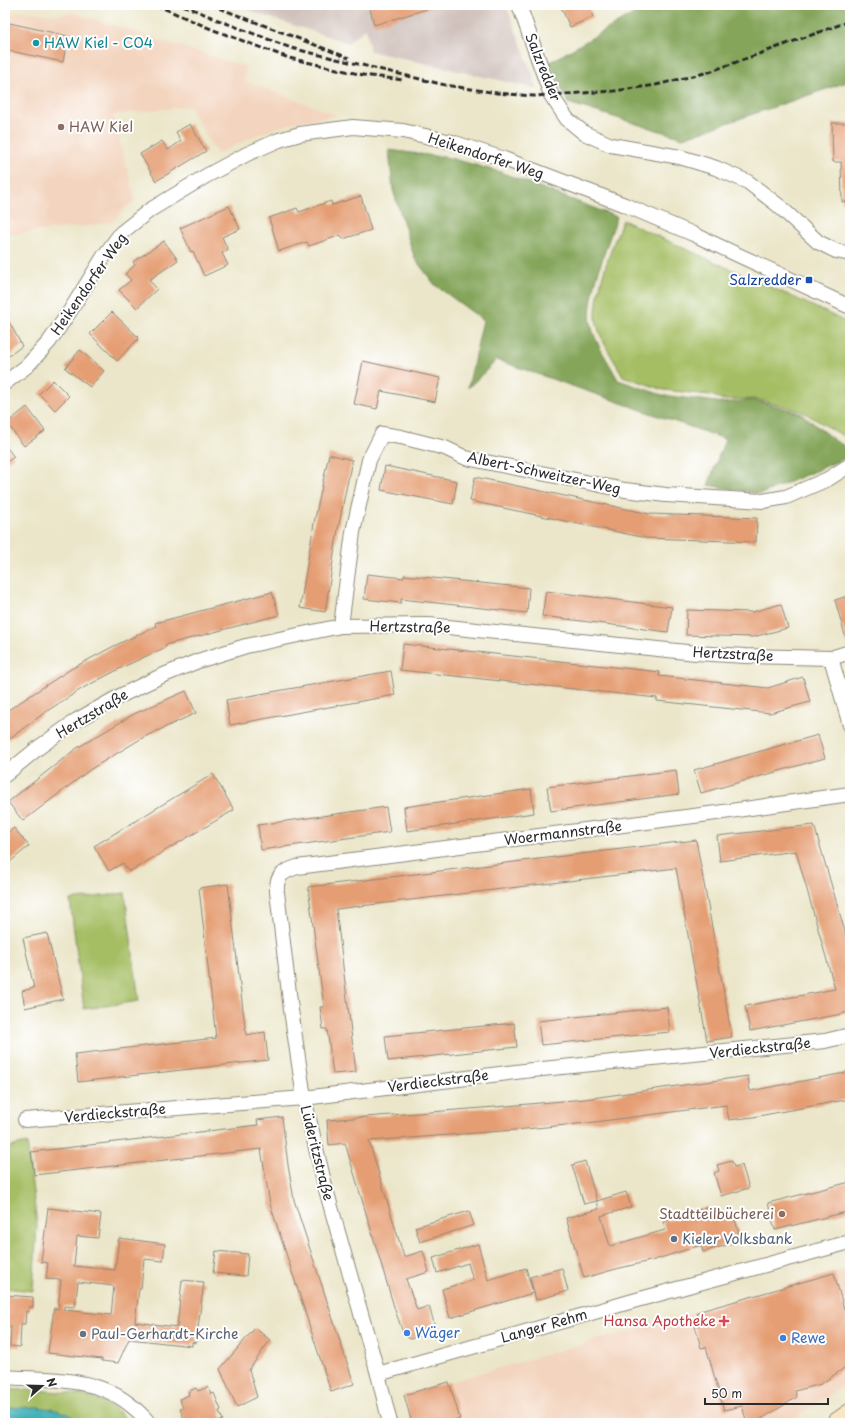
<svg xmlns="http://www.w3.org/2000/svg" width="855" height="1428" viewBox="0 0 855 1428" font-family="'Playpen Sans',sans-serif">
	<style>
		.built { fill: #f3d4be }
		.industrial { fill: #cfc0ba }
		.green { fill: #a5be64; stroke: #687448 }
		.forest { fill: #84a55a; stroke: #586842 }
		.water { fill: #42b2ba; stroke: #366e72 }
		.building { fill: #e59e73; fill-rule: evenodd }
		.lines { fill: none; stroke-linecap: round; stroke-linejoin: round }
		.street-casing { stroke: #8b887a; stroke-width: 16 }
		.secondary-casing { stroke: #8b887a; stroke-width: 22 }
		.street { stroke: #fff; stroke-width: 14 }
		.secondary { stroke: #fbe6c4; stroke-width: 20 }
		.rail { stroke: #2b2b2b; stroke-width: 3; stroke-dasharray: 6 3; stroke-linecap: butt }
		.culture-dot { fill: #0f9aa8; stroke: #fff; stroke-width: 1.5 }
		.education-dot { fill: #8d6e63; stroke: #fff; stroke-width: 1.5 }
		.transit-dot { fill: #1a4fb4; stroke: #fff; stroke-width: 1.5 }
		.service-dot { fill: #5c6f8a; stroke: #fff; stroke-width: 1.5 }
		.health-dot { fill: #e0444e; stroke: #fff; stroke-width: 1.5 }
		.shop-dot { fill: #3f7fe0; stroke: #fff; stroke-width: 1.5 }
		.worship-dot { fill: #6b7280; stroke: #fff; stroke-width: 1.5 }
		.labels { text-anchor: middle; stroke-width: 4; stroke-linejoin: round; paint-order: stroke }
		.culture-label { font-size: 14px; fill: #0d838f; stroke: #fff; text-anchor: start }
		.street-label { font-size: 14px; fill: #2b2b2b; stroke: #fff }
		.education-label { font-size: 14px; fill: #785e54; stroke: #fff; text-anchor: start }
		.transit-label { font-size: 14px; fill: #164399; stroke: #fff; text-anchor: end }
		.service-label { font-size: 14px; fill: #4e5e75; stroke: #fff; text-anchor: start }
		.health-label { font-size: 14px; fill: #be3a42; stroke: #fff; text-anchor: end }
		.shop-label { font-size: 14px; fill: #366cbe; stroke: #fff; text-anchor: start }
		.worship-label { font-size: 14px; fill: #5b616d; stroke: #fff; text-anchor: start }
	</style>
	<rect width="100%" height="100%" fill="#fff"/>
	<filter id="ink" filterUnits="userSpaceOnUse"><feTurbulence type="fractalNoise" baseFrequency=".025" numOctaves="2"/><feDisplacementMap in="SourceGraphic" scale="8" xChannelSelector="R" yChannelSelector="G"/><feConvolveMatrix kernelMatrix="1 2 1 2 8 2 1 2 1" color-interpolation-filters="sRGB"/></filter>
	<filter id="wash" filterUnits="userSpaceOnUse"><feTurbulence type="fractalNoise" baseFrequency=".012" numOctaves="4" result="noise"/><feDisplacementMap in="SourceGraphic" scale="16" xChannelSelector="R" yChannelSelector="G"/><feGaussianBlur stdDeviation="0.9" result="paint"/><feColorMatrix in="noise" values="0 0 0 0 0 0 0 0 0 0 0 0 0 0 0 0 0 1.4 0 .05"/><feComposite in="paint" operator="in"/></filter>
	<g filter="url(#wash)">
		<rect width="100%" height="100%" fill="#ebe6c9"/>
		<!-- built -->
		<g class="built">
			<polygon points="5,10 58,15 71,12 246,67 245,81 339,116 298,121 261,133 217,154 189,106 113,115 135,199 110,223 5,235"/>
			<polygon points="850,1268 850,1382 787,1423 412,1423 404,1395"/>
		</g>
		<!-- industrial -->
		<polygon class="industrial" points="238,5 506,5 538,89 370,51 366,28 348,43 259,14"/>
		<!-- green -->
		<g class="green">
			<path d="M623,220c75,36 152,67 227,104v116l-47,-28 -46,-13 -33,1 -14,-5 -46,-5 -41,-14c-9,-17 -22,-34 -26,-52 -6,-24 16,-81 26,-104z"/>
			<polygon points="125,893 139,1001 84,1009 70,900"/>
			<polygon points="27,1143 37,1225 33,1291 5,1288 5,1148"/>
			<path d="M5,1389c25,2 66,1 89,9 14,5 27,16 38,25h-127z"/>
		</g>
		<!-- forest -->
		<g class="forest">
			<polygon points="649,5 850,5 850,81 683,138 568,103 550,62"/>
			<path d="M389,150l61,8 50,14 117,45c-9,25 -31,83 -26,107 4,20 18,38 27,56l44,15 62,8 31,-3 47,14 32,26 16,9v7l-89,38 -53,-9 17,-46 -228,-79 -29,28 15,-68 -48,-35 -20,-26 -22,-69z"/>
		</g>
		<!-- water -->
		<path class="water" d="M37,1407c15,2 33,4 44,16h-76v-15z"/>
		<g id="blocks">
			<!-- building -->
			<g class="building">
				<polygon points="251,5 263,5 261,9"/>
				<polygon points="369,5 440,5 374,25"/>
				<polygon points="560,5 588,5 593,17 570,27"/>
				<polygon points="5,22 68,36 63,62 5,50"/>
				<polygon points="832,123 850,123 850,241 848,241 846,201 842,202 841,162 833,162"/>
				<polygon points="190,124 206,151 156,181 140,154 162,141 168,150 181,141 176,132"/>
				<polygon points="361,196 371,230 343,239 341,235 309,246 307,242 279,251 269,218 297,208 299,212 331,201 332,205"/>
				<polygon points="229,206 240,229 222,237 228,250 222,253 228,265 204,276 193,251 191,252 180,228"/>
				<polygon points="164,241 178,260 149,280 157,289 137,308 119,290 131,280 125,274 135,265 133,262"/>
				<polygon points="112,312 139,338 117,361 90,334"/>
				<polygon points="5,314 22,346 5,359"/>
				<polygon points="80,350 104,371 90,387 65,368"/>
				<polygon points="363,361 440,378 435,402 381,391 377,409 354,404"/>
				<polygon points="53,380 69,396 55,410 39,394"/>
				<polygon points="27,407 45,431 24,446 7,423"/>
				<polygon points="5,445 14,457 5,463"/>
				<polygon points="329,454 352,460 338,529 325,612 300,608 314,523"/>
				<polygon points="385,466 457,481 453,504 381,490"/>
				<polygon points="475,477 650,514 757,518 756,542 646,538 470,501"/>
				<polygon points="367,574 404,578 404,575 529,588 527,613 401,599 401,603 364,599"/>
				<polygon points="546,591 672,607 668,632 542,616"/>
				<polygon points="272,592 279,615 165,645 166,647 123,667 83,688 47,711 5,742 5,712 71,669 114,646 156,626 155,623"/>
				<polygon points="848,596 850,601 850,638 846,639 835,600"/>
				<polygon points="781,604 788,628 753,637 686,635 687,610 752,612"/>
				<polygon points="403,644 660,672 659,676 768,688 803,677 810,702 770,713 657,701 657,698 400,670"/>
				<polygon points="391,671 395,695 230,725 226,700"/>
				<polygon points="186,691 196,713 144,737 91,769 23,821 8,802 77,748 134,714"/>
				<polygon points="818,735 825,758 701,793 694,770"/>
				<polygon points="676,770 679,794 551,811 547,787"/>
				<polygon points="213,774 234,810 129,872 123,863 109,871 94,846"/>
				<polygon points="531,789 534,813 407,831 404,807"/>
				<polygon points="386,807 390,832 261,850 258,825"/>
				<polygon points="814,825 850,949 850,1011 842,1014 750,1031 745,1006 835,989 796,851 720,861 717,836"/>
				<polygon points="14,828 29,846 5,866 5,835"/>
				<polygon points="696,840 732,1037 707,1041 676,868 336,909 356,1072 333,1074 327,1029 323,1029 320,1007 324,1007 308,887"/>
				<polygon points="228,884 246,1035 265,1032 268,1060 78,1082 75,1054 216,1038 199,888"/>
				<polygon points="47,933 63,999 25,1008 22,991 34,988 23,938"/>
				<polygon points="667,1007 670,1032 541,1045 538,1021"/>
				<polygon points="514,1023 517,1047 388,1061 385,1036"/>
				<polygon points="850,1072 850,1099 753,1117 729,1120 726,1105 587,1123 515,1130 369,1141 404,1257 423,1251 429,1272 406,1279 417,1310 429,1306 436,1330 410,1339 404,1335 395,1310 345,1143 329,1145 327,1120 495,1107 585,1099 748,1076 750,1091"/>
				<polygon points="282,1117 288,1165 294,1200 354,1384 331,1392 270,1204 261,1149 34,1175 31,1152 258,1125 257,1120"/>
				<polygon points="585,1161 597,1201 584,1204 572,1165"/>
				<polygon points="732,1161 734,1167 742,1165 749,1188 721,1196 714,1173 719,1171 717,1165"/>
				<polygon points="850,1182 850,1211 775,1230 768,1203"/>
				<polygon points="626,1192 631,1207 601,1216 610,1246 665,1230 663,1222 692,1214 692,1212 707,1207 710,1218 733,1212 741,1241 703,1252 701,1245 654,1260 616,1269 584,1278 566,1218 599,1209 597,1201"/>
				<path d="M48,1208l53,6 -3,24 -21,-2 -3,30 41,4 4,-32 46,6 -2,17 -19,-2 -3,30h-2l-4,33 42,5 5,-47 22,2 -8,61 -4,-1v4l-63,-7 -11,24 -16,-2v-2l-54,-6 6,-45 4,1 3,-29 -15,-1 2,-16 -7,-1zM78,1282l36,4 -3,29 -47,-5v-4l11,1z"/>
				<polygon points="469,1211 474,1225 420,1242 415,1227"/>
				<polygon points="478,1244 488,1280 526,1268 533,1293 450,1318 442,1289 473,1280 468,1263 437,1273 433,1258"/>
				<polygon points="216,1251 248,1254 246,1276 213,1273"/>
				<polygon points="562,1268 568,1291 536,1300 530,1277"/>
				<polygon points="834,1273 850,1331 850,1364 821,1384 795,1391 797,1397 755,1423 747,1423 742,1406 724,1410 706,1347 701,1348 695,1326 700,1325 697,1312"/>
				<polygon points="5,1295 33,1297 33,1307 29,1307 29,1312 26,1311 25,1324 21,1324 20,1347 10,1346 11,1327 5,1327"/>
				<polygon points="255,1328 270,1340 249,1370 257,1397 237,1407 220,1369"/>
				<polygon points="449,1382 460,1419 445,1423 412,1423 404,1395"/>
				<polygon points="208,1387 212,1394 214,1393 221,1410 219,1411 223,1420 216,1423 186,1423 180,1409 183,1408 179,1399 189,1395 188,1392 196,1388 198,1391"/>
				<polygon points="327,1418 334,1423 323,1423"/>
			</g>
		</g>
	</g>
	<g filter="url(#ink)">
		<use href="#blocks" fill-opacity="0" stroke="#8b887a" stroke-width="1"/>
		<g class="lines">
			<defs>
				<g id="street">
					<polyline points="519,5 551,95 567,119 584,133 611,145 680,157 716,168 748,182 779,206 818,242 836,251 850,254"/>
					<polyline points="5,383 27,366 49,342 70,311 104,256 121,233 150,210 206,176 247,154 279,140 300,134 353,127 403,131 452,142 504,159 625,205 693,234 850,307"/>
					<polyline points="341,626 353,532 369,460 382,434 401,437 445,448 466,458 625,490 666,495 763,501 786,497 828,479 850,465"/>
					<polyline points="831,658 850,725"/>
					<polyline points="5,775 38,748 77,720 120,696 159,677 198,661 246,646 341,626 429,625 696,653 745,656 831,658 850,652"/>
					<polyline points="25,1120 304,1098 532,1070 825,1041 850,1035"/>
					<polyline points="378,1374 633,1301 850,1242"/>
					<path d="M5,1377c57,4 104,-2 144,46"/>
					<path d="M390,1423l-12,-49 -53,-188 -21,-88 -13,-88 -14,-118c-1,-16 5,-20 20,-25l412,-53 141,-20"/>
				</g>
				<polyline id="secondary" points="837,1423 850,1414"/>
			</defs>
			<!-- street casing -->
			<use href="#street" class="street-casing"/>
			<!-- secondary casing -->
			<use href="#secondary" class="secondary-casing"/>
			<!-- street -->
			<use href="#street" class="street"/>
			<!-- secondary -->
			<use href="#secondary" class="secondary"/>
			<!-- rail -->
			<g class="rail">
				<polyline points="156,5 211,29 289,58 363,75 403,80"/>
				<polyline points="183,5 218,20 291,48 445,85 497,93 534,96 614,91 656,85 709,72 850,21"/>
				<polyline points="211,5 349,58"/>
			</g>
		</g>
	</g>
	<!-- markers -->
	<circle class="culture-dot" cx="36" cy="43" r="4"/>
	<g class="education-dot">
		<circle cx="61" cy="127" r="4"/>
		<circle cx="782" cy="1214" r="4"/>
	</g>
	<rect class="transit-dot" x="805" y="276" width="8" height="8" rx="2"/>
	<circle class="service-dot" cx="674" cy="1239" r="4"/>
	<path class="health-dot" d="M722 1315h4v4h4v4h-4v4h-4v-4h-4v-4h4z"/>
	<g class="shop-dot">
		<circle cx="407" cy="1333" r="4"/>
		<circle cx="783" cy="1338" r="4"/>
	</g>
	<circle class="worship-dot" cx="83" cy="1334" r="4"/>
	<g class="labels">
		<!-- culture labels -->
		<g class="culture-label">
			<text x="44" y="48">HAW Kiel - C04</text>
		</g>
		<!-- street labels -->
		<g class="street-label">
			<text transform="translate(543 67) rotate(68)" y="5">Salzredder</text>
			<text transform="translate(486 156) rotate(18)" y="5">Heikendorfer Weg</text>
			<text transform="translate(89 284) rotate(-55)" y="5">Heikendorfer Weg</text>
			<text transform="translate(544 473) rotate(12)" y="5">Albert-Schweitzer-Weg</text>
			<text transform="translate(410 627) rotate(1)" y="5">Hertzstraße</text>
			<text transform="translate(733 654) rotate(3)" y="5">Hertzstraße</text>
			<text transform="translate(92 714) rotate(-31)" y="5">Hertzstraße</text>
			<text transform="translate(563 833) rotate(-7)" y="5">Woermannstraße</text>
			<text transform="translate(760 1048) rotate(-6)" y="5">Verdieckstraße</text>
			<text transform="translate(438 1081) rotate(-7)" y="5">Verdieckstraße</text>
			<text transform="translate(115 1113) rotate(-5)" y="5">Verdieckstraße</text>
			<text transform="translate(317 1153) rotate(76)" y="5">Lüderitzstraße</text>
			<text transform="translate(544 1326) rotate(-16)" y="5">Langer Rehm</text>
		</g>
		<!-- education labels -->
		<g class="education-label">
			<text x="69" y="132">HAW Kiel</text>
			<text x="774" y="1219" text-anchor="end">Stadtteilbücherei</text>
		</g>
		<!-- transit labels -->
		<g class="transit-label">
			<text x="801" y="285">Salzredder</text>
		</g>
		<!-- service labels -->
		<g class="service-label">
			<text x="682" y="1244">Kieler Volksbank</text>
		</g>
		<!-- health labels -->
		<g class="health-label">
			<text x="716" y="1326">Hansa Apotheke</text>
		</g>
		<!-- shop labels -->
		<g class="shop-label">
			<text x="415" y="1338">Wäger</text>
			<text x="791" y="1343">Rewe</text>
		</g>
		<!-- worship labels -->
		<g class="worship-label">
			<text x="91" y="1339">Paul-Gerhardt-Kirche</text>
		</g>
	</g>
	<!-- margin -->
	<rect width="855" height="1428" fill="none" stroke="#fff" stroke-width="20"/>
	<!-- north arrow -->
	<g transform="translate(42 1386) rotate(70)" stroke="#ffffff" stroke-width="3" paint-order="stroke">
	<path d="M0-3L7 15L0 10L-7 15Z" fill="#2b2b2b"/>
	<text y="-6" font-size="11" font-weight="bold" text-anchor="middle" fill="#2b2b2b">N</text>
	</g>
	<!-- scale -->
	<path d="M705 1398v6h123v-6" fill="none" stroke="#2b2b2b" stroke-width="2"/>
	<text x="711" y="1398" font-size="12" fill="#2b2b2b" stroke="#ffffff" stroke-width="3" paint-order="stroke">50 m</text>
</svg>
